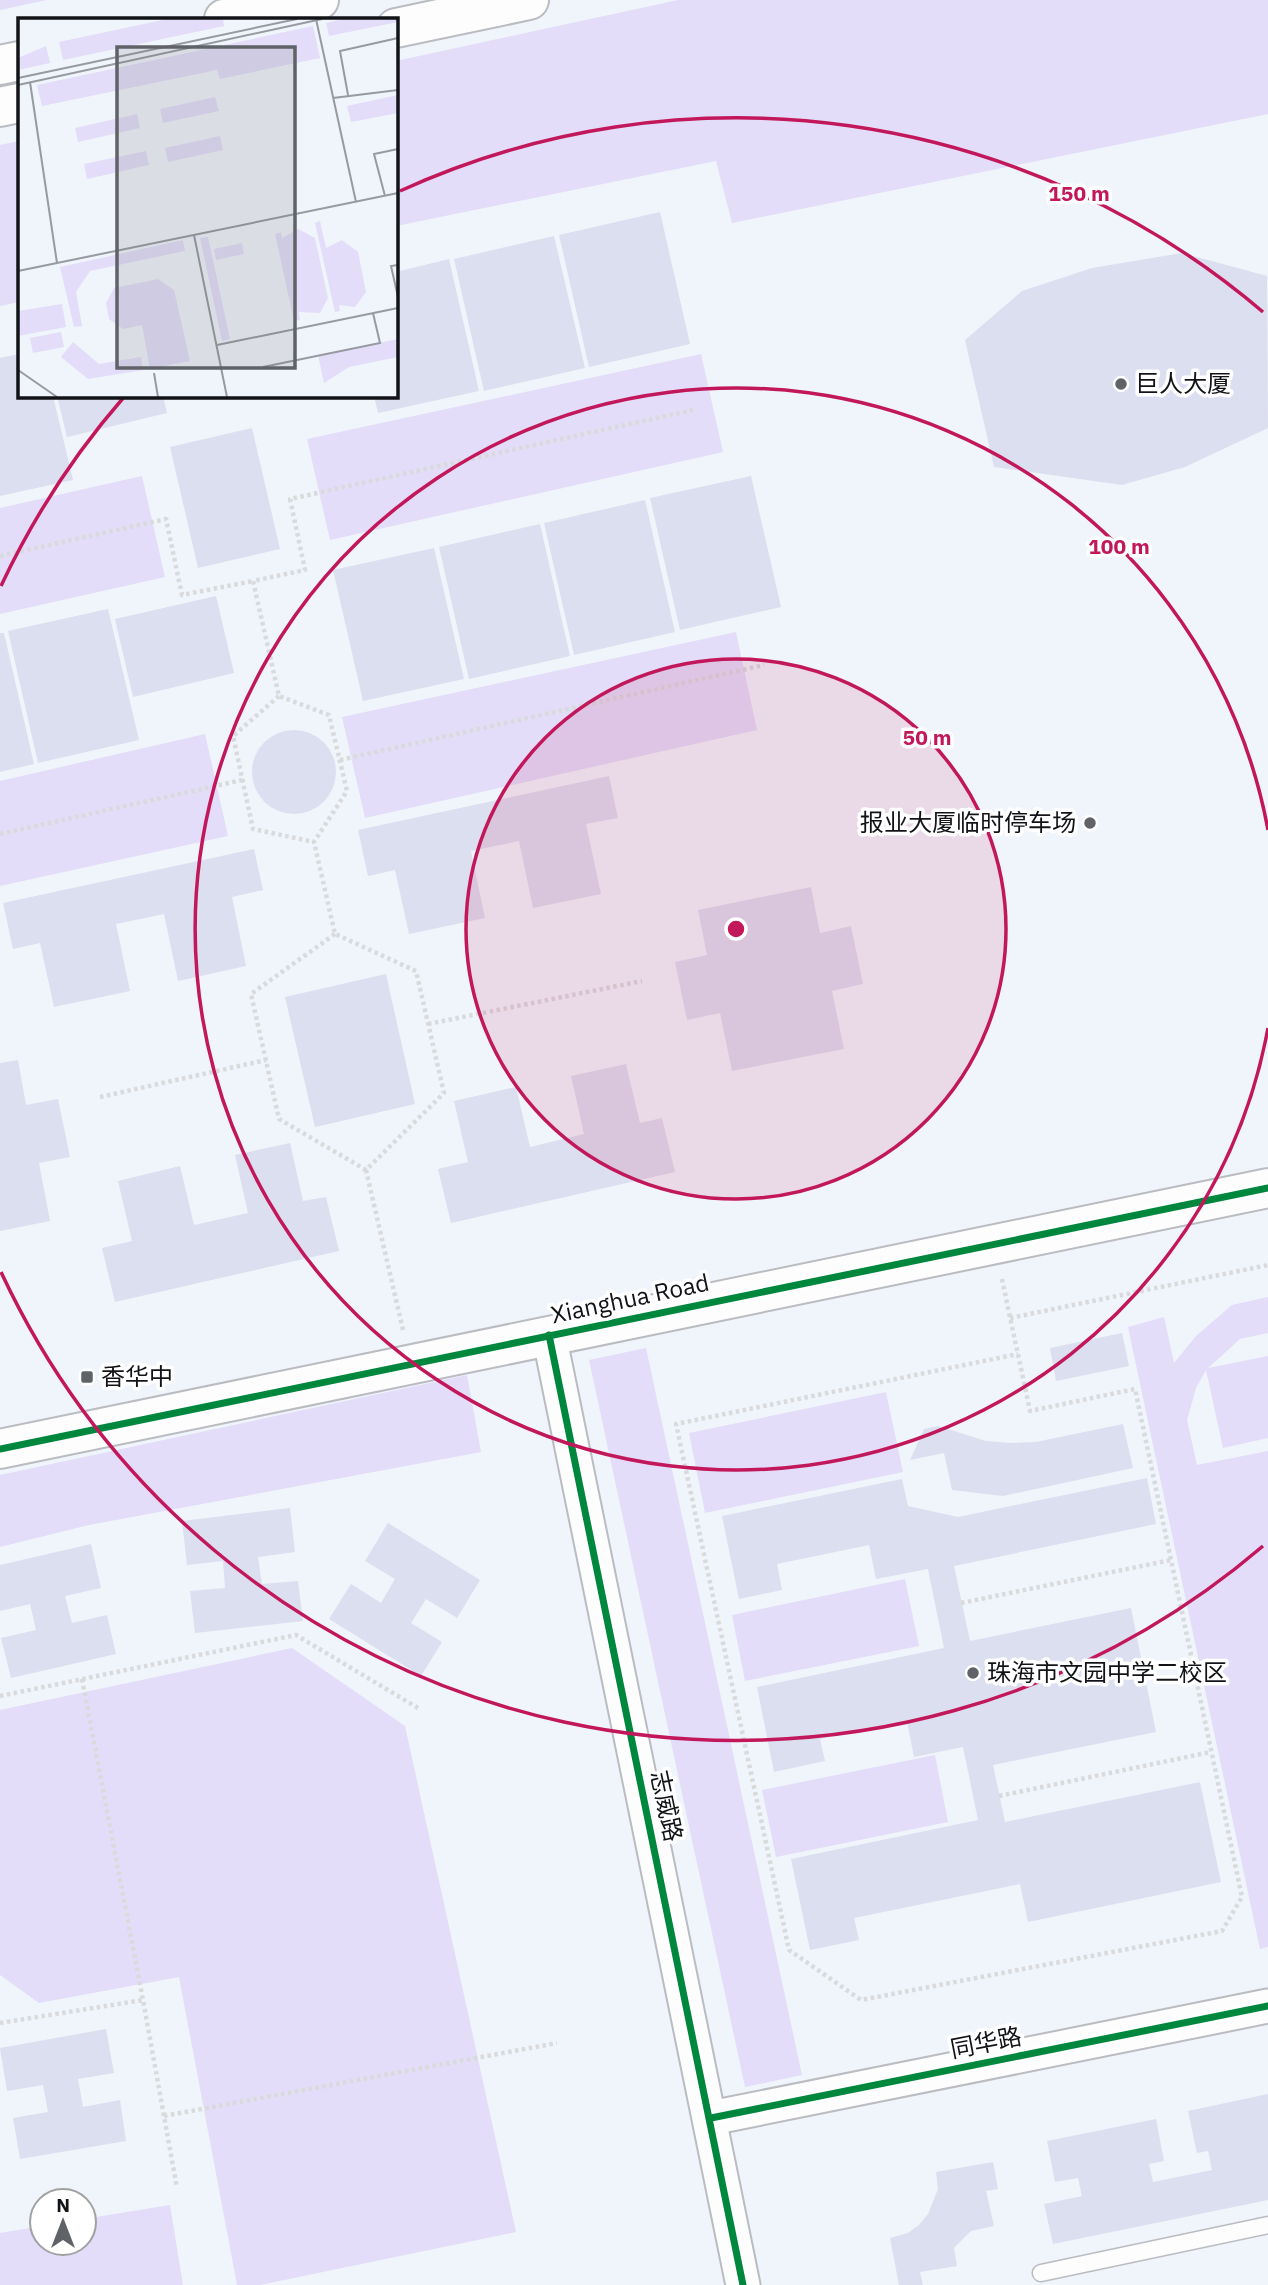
<svg xmlns="http://www.w3.org/2000/svg" width="1268" height="2285" viewBox="0 0 1268 2285" font-family="'IBM Plex Sans','Noto Sans SC',sans-serif">
	<style>
		.green { fill: #e3ddf9 }
		.building { fill: #dcdfef }
		.lines { fill: none; stroke-linecap: round; stroke-linejoin: round }
		.service-casing { stroke: #babcc1; stroke-width: 19 }
		.minor-casing { stroke: #babcc1; stroke-width: 37 }
		.tertiary-casing { stroke: #babcc1; stroke-width: 42 }
		.secondary-casing { stroke: #babcc1; stroke-width: 42 }
		.path { stroke: #d9dadc; stroke-width: 4.5; stroke-dasharray: 3.5 3.5; stroke-linecap: butt }
		.service { stroke: #fdfdfe; stroke-width: 16 }
		.minor { stroke: #fdfdfe; stroke-width: 33 }
		.tertiary { stroke: #fdfdfe; stroke-width: 38 }
		.secondary { stroke: #fdfdfe; stroke-width: 38 }
		.cycleway-casing { stroke: #fff; stroke-width: 11 }
		.cycleway { stroke: #00873e; stroke-width: 7 }
		.ring { fill: none; stroke: #c2185b; stroke-width: 3.5 }
		.poi-dot { fill: #5f6267; stroke: #fff; stroke-width: 2.5 }
		.labels { text-anchor: middle; stroke-width: 7; stroke-linejoin: round; paint-order: stroke }
		.poi-label { font-size: 24px; fill: #111317; stroke: #fff; text-anchor: start }
		.street-label { font-size: 24px; fill: #111317; stroke: #fff }
		.inset-road { fill: none; stroke: #979aa0; stroke-width: 2 }
		.view { fill: #5f6267; fill-opacity: 0.15; stroke: #5f6267; stroke-width: 3.5 }
		.inset-edge { fill: none; stroke: #111317; stroke-width: 3.5 }
		.centre { fill: #c2185b; stroke: #fff; stroke-width: 3.5 }
		.ring-label { font-size: 21px; text-anchor: middle; font-weight: bold; fill: #c2185b; stroke: #fff; stroke-width: 7; stroke-linejoin: round; paint-order: stroke }
	</style>
	<rect width="100%" height="100%" fill="#f0f4fb"/>
	<!-- green -->
	<g class="green">
		<polygon points="0,0 47,0 0,10"/>
		<polygon points="678,0 1268,0 1268,114 732,223 716,161 396,226 396,61"/>
		<polygon points="19,141 19,302 0,306 0,145"/>
		<polygon points="701,354 723,452 330,540 307,439"/>
		<polygon points="142,476 165,577 0,614 0,508"/>
		<polygon points="736,632 757,730 365,818 342,717"/>
		<polygon points="205,734 228,836 0,886 0,781"/>
		<polygon points="1268,1297 1268,1333 1240,1339 1208,1368 1268,1356 1268,1438 1223,1448 1206,1370 1196,1388 1187,1420 1197,1465 1268,1451 1268,1947 1260,1949 1128,1327 1164,1317 1174,1363 1196,1336 1232,1305"/>
		<polygon points="646,1348 802,2075 745,2087 589,1360"/>
		<polygon points="467,1375 481,1452 89,1525 0,1547 0,1475"/>
		<polygon points="886,1392 903,1472 705,1513 689,1433"/>
		<polygon points="905,1579 919,1646 745,1681 732,1615"/>
		<polygon points="292,1648 405,1726 516,2232 260,2285 237,2285 179,1977 39,2003 0,1975 0,1710"/>
		<polygon points="935,1755 948,1822 776,1857 762,1790"/>
		<polygon points="170,2205 183,2285 0,2285 0,2233 42,2226 42,2243 84,2243 84,2219"/>
	</g>
	<!-- building -->
	<g class="building">
		<polygon points="660,212 690,344 589,367 559,235"/>
		<polygon points="554,236 585,368 484,391 454,259"/>
		<polygon points="1182,253 1267,276 1268,428 1185,467 1122,485 994,467 965,340 1022,291 1092,268"/>
		<polygon points="449,259 479,391 378,413 374,396 396,396 396,272"/>
		<polygon points="19,354 19,396 53,396 73,480 0,496 0,358"/>
		<polygon points="57,396 163,396 167,413 67,437"/>
		<polygon points="252,428 280,549 198,568 170,447"/>
		<polygon points="751,476 781,607 680,630 650,498"/>
		<polygon points="645,500 675,632 574,655 544,523"/>
		<polygon points="540,524 570,656 469,679 439,547"/>
		<polygon points="434,548 464,679 363,701 333,570"/>
		<polygon points="216,596 234,673 133,697 115,619"/>
		<polygon points="108,609 139,740 38,763 8,631"/>
		<polygon points="0,633 4,633 34,764 0,772"/>
		<circle cx="294" cy="772" r="42"/>
		<polygon points="609,776 618,818 586,824 601,894 533,908 519,841 471,851 485,918 409,934 395,870 368,876 358,830"/>
		<polygon points="254,849 263,890 232,897 246,966 178,981 164,914 116,924 130,991 54,1007 40,943 13,949 3,903"/>
		<polygon points="811,887 820,933 851,926 863,984 832,991 844,1049 732,1071 720,1013 687,1020 675,962 707,955 698,910"/>
		<polygon points="386,974 415,1104 315,1127 285,997"/>
		<polygon points="18,1060 26,1105 58,1099 70,1157 39,1163 50,1221 0,1231 0,1063"/>
		<polygon points="626,1064 640,1123 662,1118 675,1172 451,1223 438,1169 468,1162 454,1101 516,1087 530,1147 584,1134 571,1076"/>
		<polygon points="290,1143 303,1201 326,1197 339,1251 115,1302 102,1248 132,1241 118,1181 180,1166 194,1225 248,1213 235,1155"/>
		<polygon points="1122,1333 1129,1366 1056,1381 1050,1348"/>
		<polygon points="1123,1424 1133,1468 1003,1496 952,1490 944,1453 910,1460 924,1429 938,1426 986,1441 1010,1443 1036,1442"/>
		<polygon points="1147,1478 1156,1524 954,1566 970,1641 1131,1608 1156,1732 993,1765 1005,1822 1200,1782 1221,1882 1028,1922 1020,1884 854,1918 859,1940 810,1950 791,1859 978,1820 963,1747 914,1757 907,1722 820,1739 825,1761 774,1772 757,1687 944,1648 928,1569 876,1579 869,1545 777,1564 782,1590 739,1599 722,1516 902,1479 908,1506 958,1517"/>
		<polygon points="290,1508 295,1552 258,1557 262,1584 298,1581 303,1621 195,1633 190,1591 225,1588 223,1561 187,1565 182,1521"/>
		<polygon points="388,1523 480,1580 457,1618 426,1599 411,1623 442,1642 421,1676 329,1619 351,1584 381,1603 395,1579 365,1561"/>
		<polygon points="91,1544 101,1588 65,1596 72,1623 107,1615 116,1654 11,1678 1,1638 36,1630 30,1604 0,1611 0,1565"/>
		<polygon points="106,2029 114,2073 78,2079 83,2107 120,2100 126,2141 20,2159 13,2118 48,2112 43,2085 7,2091 0,2048"/>
		<polygon points="1268,2094 1268,2200 1053,2244 1044,2204 1082,2196 1078,2178 1055,2182 1047,2141 1156,2119 1164,2161 1149,2164 1153,2182 1212,2170 1208,2151 1197,2153 1188,2111"/>
		<polygon points="993,2162 998,2189 986,2191 994,2226 971,2231 954,2248 957,2266 920,2272 923,2285 899,2285 890,2238 908,2233 919,2225 928,2214 938,2189 936,2172"/>
	</g>
	<g class="lines">
		<defs>
			<polyline id="service" points="1041,2273 1268,2225"/>
			<g id="minor">
				<polyline points="549,1335 743,2285"/>
				<polyline points="711,2118 1268,2006"/>
			</g>
			<polyline id="tertiary" points="0,1449 1268,1188"/>
			<g id="secondary">
				<polyline points="224,19 319,0"/>
				<polyline points="396,28 529,0"/>
				<polyline points="0,65 19,61"/>
				<polyline points="0,107 19,103"/>
			</g>
		</defs>
		<!-- service casing -->
		<use href="#service" class="service-casing"/>
		<!-- minor casing -->
		<use href="#minor" class="minor-casing"/>
		<!-- tertiary casing -->
		<use href="#tertiary" class="tertiary-casing"/>
		<!-- secondary casing -->
		<use href="#secondary" class="secondary-casing"/>
		<!-- path -->
		<g class="path">
			<polyline points="0,556 166,519 182,595 253,581"/>
			<polyline points="279,696 233,736 253,829 314,842"/>
			<polyline points="340,760 764,665"/>
			<polyline points="0,834 242,780"/>
			<polyline points="335,934 251,994 279,1119 366,1170"/>
			<polyline points="428,1024 642,981"/>
			<polyline points="100,1097 266,1060"/>
			<path d="M1002,1279c9,44 19,88 28,132l105,-22 107,508 -20,34 -361,69 -72,-50 -113,-526 342,-70"/>
			<polyline points="1010,1318 1268,1265"/>
			<polyline points="403,1330 366,1170 444,1093 416,971 335,934 314,842 347,791 329,715 279,696 253,581 305,570 290,499 693,410"/>
			<polyline points="961,1603 1171,1560"/>
			<polyline points="82,1679 143,2000"/>
			<polyline points="0,1696 296,1635 418,1708"/>
			<polyline points="999,1796 1211,1752"/>
			<polyline points="0,2023 143,2000 177,2188"/>
			<polyline points="164,2116 557,2043"/>
		</g>
		<!-- service -->
		<use href="#service" class="service"/>
		<!-- minor -->
		<use href="#minor" class="minor"/>
		<!-- tertiary -->
		<use href="#tertiary" class="tertiary"/>
		<!-- secondary -->
		<use href="#secondary" class="secondary"/>
		<defs>
			<g id="cycleway">
				<polyline points="549,1335 743,2285"/>
				<polyline points="0,1449 1268,1188"/>
				<polyline points="711,2118 1268,2006"/>
			</g>
		</defs>
		<!-- cycleway casing -->
		<use href="#cycleway" class="cycleway-casing"/>
		<!-- cycleway -->
		<use href="#cycleway" class="cycleway"/>
	</g>
	<!-- distance rings -->
	<circle cx="736" cy="929" r="270" fill="#c2185b" fill-opacity=".12"/>
	<g class="ring">
		<circle cx="736" cy="929" r="270"/>
		<path d="M1268 1028A541 541 0 1 1 1268 830"/>
		<path d="M1263 1546A811 811 0 0 1 1 1272M1 586A811 811 0 0 1 124 397M400 191A811 811 0 0 1 1263 312"/>
	</g>
	<!-- markers -->
	<g class="poi-dot">
		<circle cx="1121" cy="384" r="7"/>
		<circle cx="1090" cy="823" r="7"/>
		<rect x="80" y="1370" width="14" height="14" rx="3.5"/>
		<circle cx="973" cy="1673" r="7"/>
	</g>
	<g class="labels">
		<!-- poi labels -->
		<g class="poi-label">
			<text x="1135" y="392">巨人大厦</text>
			<text x="1076" y="831" text-anchor="end">报业大厦临时停车场</text>
			<text x="101" y="1385">香华中</text>
			<text x="987" y="1681">珠海市文园中学二校区</text>
		</g>
		<!-- street labels -->
		<g class="street-label">
			<text transform="translate(630 1299) rotate(-12)" y="8">Xianghua Road</text>
			<text transform="translate(666 1806) rotate(78)" y="8">志威路</text>
			<text transform="translate(986 2043) rotate(-11)" y="8">同华路</text>
		</g>
	</g>
	<!-- overview -->
	<g transform="translate(18 18)">
		<rect width="380" height="380" fill="#f0f4fb"/>
		<path d="M149,1h56l1,7 -161,34 -4,-18zM326,1h54v3l-69,14 -3,-13zM295,8l7,32 -100,21 -3,-9 -175,36 -5,-21zM28,28l4,17 -32,7v-12zM380,77v18l-47,9 -4,-16zM197,79l4,14 -56,12 -3,-14zM119,96l3,14 -62,14 -3,-14zM202,118l3,14 -55,12 -3,-14zM128,133l3,14 -62,14 -3,-15zM302,203l6,27 16,-8 16,12 8,40 -11,15 -16,-2 1,6 -5,1 -20,-89zM280,211l17,9 13,60 -8,15 -21,-1 1,8 -6,1 -19,-87 6,-2 1,6zM190,219l22,102 -8,2 -22,-103zM165,222l2,11 -95,20 -14,21 6,34 -8,1 -14,-60zM224,225l2,11 -28,6 -2,-11zM140,261l16,11 16,71 -40,8 -8,-44 -19,4 -14,-10 -3,-16 8,-15zM44,286l4,23 -48,9v-25zM43,314l3,15 -31,6 -3,-15zM380,321v18l-49,10 -25,16 -6,-28zM55,324l26,22 42,-7 2,13 -55,9 -27,-22z" fill="#e3ddf9"/>
		<path class="inset-road" d="M298,1l40,183M0,60l279,-59M12,64l27,181M0,67l304,-66M330,77l-8,-44 58,-13M315,80l65,-8M367,178l-11,-42 24,-5M176,217l33,162M380,247l-7,1 7,31M0,253l380,-78M199,327l181,-37M245,349l117,-24 -7,-30M0,352l39,27M136,355l4,24"/>
		<path class="view" d="M99,29h178v321h-178z"/>
		<rect width="380" height="380" class="inset-edge"/>
	</g>
	<circle cx="736" cy="929" r="10" class="centre"/>
	<g class="ring-label">
		<text x="1079" y="201">150 m</text>
		<text x="1119" y="554">100 m</text>
		<text x="927" y="745">50 m</text>
	</g>
	<!-- north arrow -->
	<g transform="translate(63 2222)"><circle r="33" fill="#ffffff" stroke="#a0a1a2" stroke-width="2"/>
	<path d="M0-5L12 26L0 18L-12 26Z" fill="#5f6267"/>
	<text y="-10" font-size="19" font-weight="bold" text-anchor="middle" fill="#111317">N</text>
	</g>
</svg>
